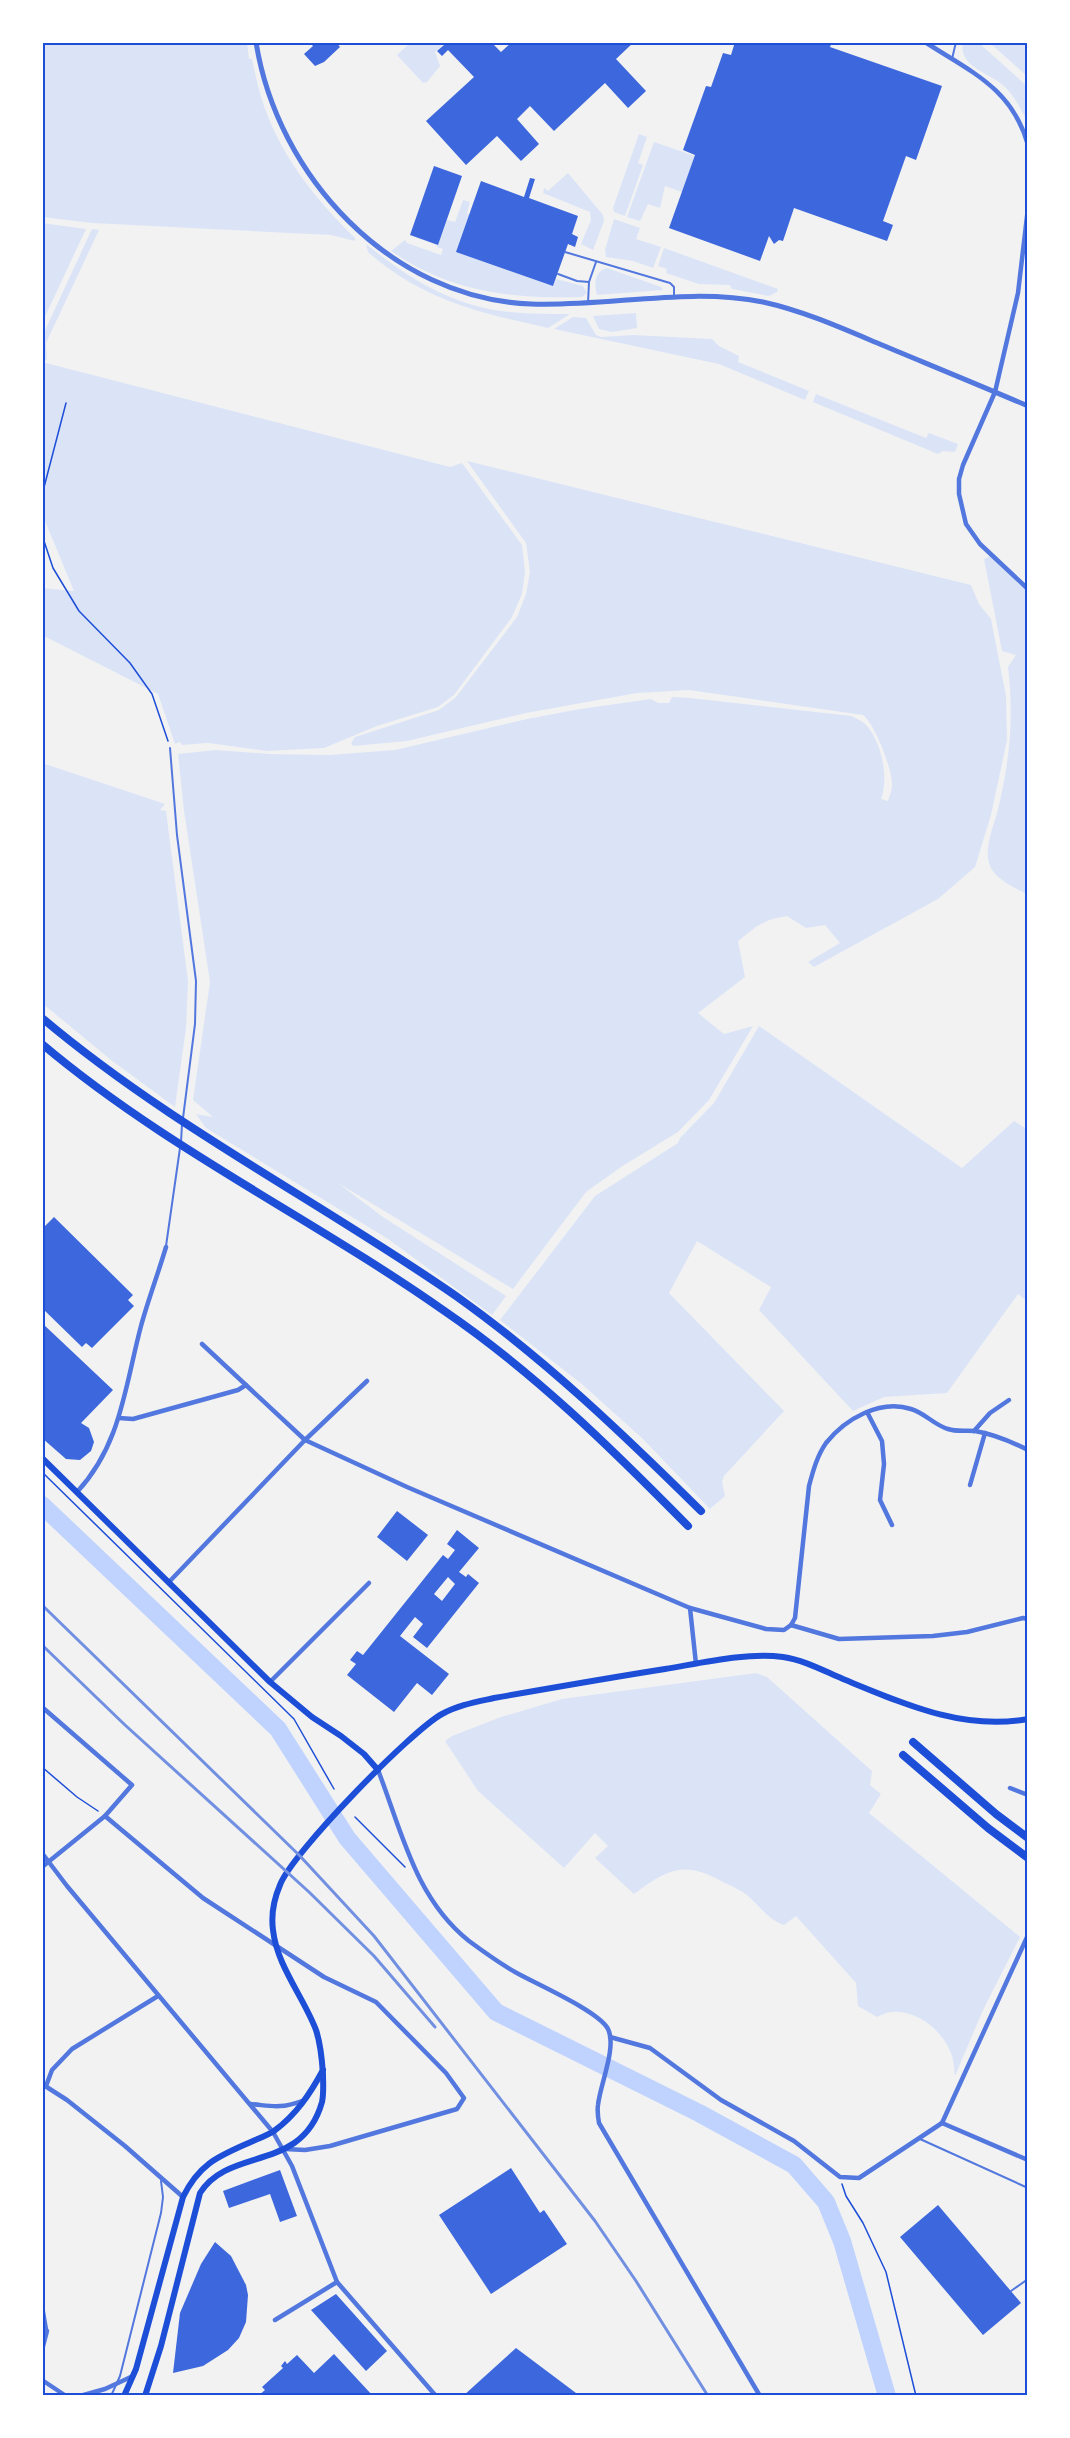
<svg xmlns="http://www.w3.org/2000/svg" width="1070" height="2438" viewBox="0 0 1070 2438" font-family="Jost,sans-serif">
	<style>
		.green { fill: #dbe4f7 }
		.lines { fill: none; stroke-linecap: round; stroke-linejoin: round }
		.river { stroke: #bfd3fe; stroke-width: 18 }
		.building { fill: #3d67dc; fill-rule: evenodd }
		.path { stroke: #1d4ed8; stroke-width: 1.5 }
		.service { stroke: #5277de; stroke-width: 2 }
		.pedestrian { stroke: #5277de; stroke-width: 3 }
		.minor { stroke: #5277de; stroke-width: 4.5 }
		.tertiary { stroke: #5277de; stroke-width: 5 }
		.secondary { stroke: #1d4ed8; stroke-width: 6 }
		.trunk { stroke: #1d4ed8; stroke-width: 8 }
		.rail { stroke: #7290e2; stroke-width: 3 }
		.neatline { fill: none; stroke: #1d4ed8; stroke-width: 2 }
	</style>
	<rect width="100%" height="100%" fill="#f2f2f2"/>
	<!-- green -->
	<g class="green">
		<path d="M42,42h205l2,17h3c3,14 6,28 10,41 18,55 52,98 93,138v3l-24,-6 -239,-12 -50,-6z"/>
		<polygon points="411,42 439,42 442,45 435,52 440,66 427,82 423,83 397,55"/>
		<path d="M963,42h15l50,45v35c-7,-12 -13,-25 -23,-35 -15,-15 -47,-19 -42,-45z"/>
		<polygon points="989,42 1028,42 1028,77 991,44"/>
		<polygon points="639,134 647,137 638,163 643,165 625,216 614,212 613,208"/>
		<polygon points="654,142 695,156 682,192 665,186 660,208 648,204 640,221 627,217"/>
		<polygon points="568,173 603,215 604,221 593,250 581,244 591,220 590,212 543,193 544,188 548,191"/>
		<path d="M463,200l7,2 -3,11 86,73 3,-7 27,7 4,7 -5,4c-71,2 -132,-5 -191,-46l14,-11 2,3 34,12 2,-6 -6,-2 10,-27 8,2z"/>
		<polygon points="614,219 640,228 636,239 661,247 653,268 633,261 606,257 605,250"/>
		<polygon points="42,223 86,229 42,323"/>
		<polygon points="92,229 99,230 46,343 47,360 42,358 42,337"/>
		<path d="M366,244c42,34 88,63 144,68 20,2 40,2 60,2l-22,14c-68,-15 -126,-28 -180,-76z"/>
		<polygon points="664,248 778,289 777,292 769,296 732,289 730,285 699,284 666,273 667,269 658,266"/>
		<path d="M607,268l54,19 2,3 -66,5c-3,-12 -3,-23 10,-27z"/>
		<polygon points="636,313 637,328 612,332 599,329 593,316"/>
		<polygon points="573,317 586,318 596,335 601,337 634,335 712,339 719,346 739,356 738,362 809,391 805,400 719,364 554,329"/>
		<polygon points="42,362 450,467 462,463 522,545 525,571 522,594 512,617 454,695 438,707 377,726 324,748 267,751 208,743 182,745 180,742 175,744 158,694 42,635 42,588 74,591 42,514"/>
		<polygon points="816,394 926,438 929,433 958,444 955,452 943,451 938,454 813,402"/>
		<path d="M467,461l504,124 8,19 12,15 15,77 1,44 -16,75 -16,52 -37,32 -124,68 -6,-5 32,-19 -15,-18 -19,3 -19,-12c-25,4 -30,10 -49,25l7,36 -47,36 26,21 29,-8 -44,74 -31,32 -54,33 -38,27 -73,97 -175,-106 45,34 123,79 -14,19 -104,-76 -182,-111 -10,-14 17,3 -20,-17 17,-118 -26,-171 -6,-57 38,-4 53,4 60,1 66,-5 132,-31 53,-10 71,-10 7,4h11l3,-6 18,1 162,18c5,3 12,6 16,11 14,18 21,51 13,72l7,2c1,-5 4,-10 4,-15 1,-15 -17,-62 -29,-71l-174,-25 -52,3 -111,20 -119,28 -54,5 -2,-3 4,-6 84,-27 17,-13 61,-80 9,-23 4,-22 -4,-29z"/>
		<path d="M991,556l37,32v307c-12,-7 -30,-14 -37,-27 -9,-17 3,-42 7,-59 12,-49 16,-92 10,-142l8,-12 -14,-4 -18,-92z"/>
		<polygon points="42,763 165,804 160,810 166,811 188,981 186,1028 175,1107 111,1060 42,1003"/>
		<polygon points="759,1026 962,1168 1014,1121 1028,1130 1028,1302 1018,1294 947,1393 884,1397 853,1411 759,1310 771,1287 697,1241 669,1293 784,1411 724,1476 722,1482 725,1496 710,1509 643,1439 583,1385 500,1320 595,1196 678,1143 680,1138 714,1103"/>
		<path d="M756,1673l11,4 105,94 -2,14 11,9 -12,19 151,124 -37,73 -28,66c-1,-6 -1,-14 -3,-20 -9,-29 -47,-56 -75,-39l-19,-11 -2,-23 -60,-67 -12,9c-16,-5 -24,-19 -36,-29 -7,-6 -17,-10 -25,-14 -39,-22 -55,-13 -89,12l-39,-36 13,-12 -13,-13 -31,35 -86,-77 -33,-50 7,-5 49,-19 61,-18z"/>
	</g>
	<g class="lines">
		<!-- river -->
		<polyline class="river" points="42,1505 278,1729 347,1838 496,2012 699,2113 794,2165 826,2202 842,2241 887,2396"/>
	</g>
	<!-- building -->
	<g class="building">
		<polygon points="309,42 336,42 340,47 324,62 315,66 304,54 313,46"/>
		<polygon points="441,42 491,42 501,52 512,42 634,42 616,59 646,91 628,108 605,83 554,131 530,106 517,119 539,144 521,161 497,136 466,165 426,121 474,77 448,50 442,56 437,51 444,45"/>
		<polygon points="735,42 832,42 830,47 942,86 916,160 906,156 883,221 893,225 887,241 794,208 783,241 779,240 774,244 769,236 760,261 669,228 695,155 683,150 706,86 711,87 723,53 731,55"/>
		<polygon points="434,166 462,176 438,245 410,235"/>
		<polygon points="530,178 535,179 529,198 578,216 572,234 578,237 575,247 568,244 553,286 456,252 481,181 524,197"/>
		<polygon points="54,1217 133,1295 128,1300 134,1306 92,1348 86,1343 82,1347 42,1308 42,1229"/>
		<polygon points="42,1323 113,1390 81,1423 89,1428 94,1442 91,1451 80,1460 66,1459 42,1438"/>
		<polygon points="397,1511 428,1535 407,1561 377,1537"/>
		<path d="M457,1530l22,18 -20,24 7,5 2,-3 11,9 -52,65 -14,-11 10,-13 -8,-7 -15,19 49,38 -17,21 -15,-12 -23,29 -47,-37 9,-11 -6,-4 7,-9 6,4 80,-100 5,4 7,-9 -8,-6zM448,1577l7,7 -13,17 -8,-7z"/>
		<polygon points="511,2168 540,2213 544,2210 567,2244 491,2294 439,2215"/>
		<polygon points="280,2170 297,2216 280,2222 270,2194 229,2208 223,2191"/>
		<polygon points="938,2205 1021,2303 983,2335 900,2237"/>
		<polygon points="215,2242 231,2256 246,2285 248,2295 246,2322 239,2338 228,2350 203,2366 173,2373 180,2313 201,2264"/>
		<polygon points="336,2294 387,2351 366,2371 311,2310"/>
		<polygon points="516,2348 580,2396 463,2396"/>
		<polygon points="334,2354 373,2396 258,2396 265,2390 262,2387 283,2368 281,2366 285,2361 287,2364 297,2355 314,2373"/>
	</g>
	<g class="lines">
		<!-- path -->
		<g class="path">
			<polyline points="66,403 42,495 43,538 53,568 79,611 130,663 152,694 168,741"/>
			<polyline points="42,1472 294,1719 334,1789"/>
			<polyline points="42,1767 77,1797 98,1811"/>
			<polyline points="355,1817 405,1867"/>
			<polyline points="842,2184 846,2196 863,2223 886,2272 916,2396"/>
		</g>
		<!-- service -->
		<g class="service">
			<polyline points="952,59 956,42"/>
			<polyline points="565,252 670,283 674,287 674,297"/>
			<polyline points="558,274 577,281 589,282"/>
			<polyline points="588,303 589,282 596,262"/>
			<polyline points="170,748 177,835 196,981 195,1024 183,1118"/>
			<polyline points="181,1142 182,1124"/>
			<polyline points="166,1246 180,1148"/>
			<polyline points="920,2139 1028,2188"/>
			<polyline points="1011,2291 1028,2279"/>
			<polyline points="111,2396 120,2376 161,2213 163,2197 161,2181"/>
		</g>
		<!-- pedestrian -->
		<polyline class="pedestrian" points="42,2302 47,2331"/>
		<!-- minor -->
		<g class="minor">
			<path d="M925,42c46,30 87,46 103,103"/>
			<polyline points="1028,208 1018,293 995,392 963,465 959,479 959,494 966,524 980,544 1028,589"/>
			<polyline points="202,1344 305,1440 407,1487 690,1608 766,1629 784,1630 791,1625 839,1639 933,1636 967,1632 1023,1618 1028,1619"/>
			<polyline points="867,1412 882,1441 884,1464 880,1500 892,1525"/>
			<polyline points="119,1418 133,1419 238,1390 246,1385"/>
			<polyline points="974,1431 990,1413 1009,1400"/>
			<polyline points="970,1485 985,1433"/>
			<path d="M77,1492c44,-47 48,-106 64,-166 7,-26 17,-52 25,-79"/>
			<polyline points="169,1582 305,1440 367,1381"/>
			<polyline points="690,1608 696,1664"/>
			<path d="M791,1625l4,-7 14,-132c4,-15 8,-30 17,-43 19,-24 54,-44 85,-34 14,4 23,16 37,20 9,3 18,1 27,2 18,3 37,11 53,19"/>
			<polyline points="270,1682 369,1583"/>
			<polyline points="42,1707 132,1785 105,1816 42,1867"/>
			<path d="M378,1770c24,62 37,128 91,171 15,11 30,22 46,31 19,11 84,39 93,57 9,18 -8,56 -10,76 -1,6 0,12 1,18l161,273"/>
			<polyline points="1010,1788 1028,1795"/>
			<polyline points="105,1816 203,1898 324,1977 376,2002 446,2073 464,2098 457,2109 330,2146 305,2150 285,2149"/>
			<polyline points="42,1853 67,1886 273,2132 292,2166 337,2282 436,2396"/>
			<polyline points="610,2037 650,2048 721,2100 794,2141 840,2177 859,2178 942,2123 1028,1935"/>
			<polyline points="42,2084 67,2100 125,2146 183,2197"/>
			<polyline points="46,2086 52,2070 72,2049 158,1996"/>
			<path d="M250,2104c23,2 29,5 52,-3"/>
			<polyline points="942,2123 1028,2160"/>
			<polyline points="275,2320 337,2282"/>
			<polyline points="42,2350 47,2331"/>
			<polyline points="42,2380 66,2396"/>
			<polyline points="80,2396 105,2389 133,2376"/>
		</g>
		<!-- tertiary -->
		<path class="tertiary" d="M256,42c21,134 135,257 275,262 77,3 156,-17 232,-2 41,9 81,27 119,43 48,20 97,40 146,61"/>
		<!-- secondary -->
		<g class="secondary">
			<polyline points="42,1458 270,1682 312,1717 341,1736 364,1754 378,1770"/>
			<path d="M124,2396l12,-27 47,-172c17,-35 37,-41 70,-56 7,-3 15,-6 21,-10 22,-16 36,-37 49,-61"/>
			<path d="M145,2396l16,-50 39,-153c30,-47 102,-20 122,-91 2,-9 1,-19 1,-28 -1,-15 -2,-29 -7,-44 -13,-34 -39,-64 -43,-100 -2,-15 1,-31 7,-45 12,-32 131,-154 162,-171 16,-9 34,-12 52,-16 57,-10 114,-20 171,-29 36,-6 82,-17 118,-12 21,3 41,14 60,22 59,24 119,52 185,40"/>
		</g>
		<!-- trunk -->
		<g class="trunk">
			<path d="M42,1018c128,108 277,183 414,278 90,64 167,138 245,215"/>
			<path d="M42,1044c123,104 270,174 401,266 91,62 168,138 245,216"/>
			<polyline points="913,1742 996,1814 1028,1838"/>
			<polyline points="903,1755 988,1828 1028,1858"/>
		</g>
		<!-- rail -->
		<g class="rail">
			<polyline points="42,1605 300,1856 374,1936 595,2221 636,2281 708,2396"/>
			<polyline points="42,1645 125,1725 309,1892 374,1956 435,2027"/>
		</g>
	</g>
	<!-- border -->
	<rect width="1070" height="2438" fill="none" stroke="#ffffff" stroke-width="87"/>
	<rect x="44" y="44" width="982" height="2350" class="neatline"/>
</svg>
